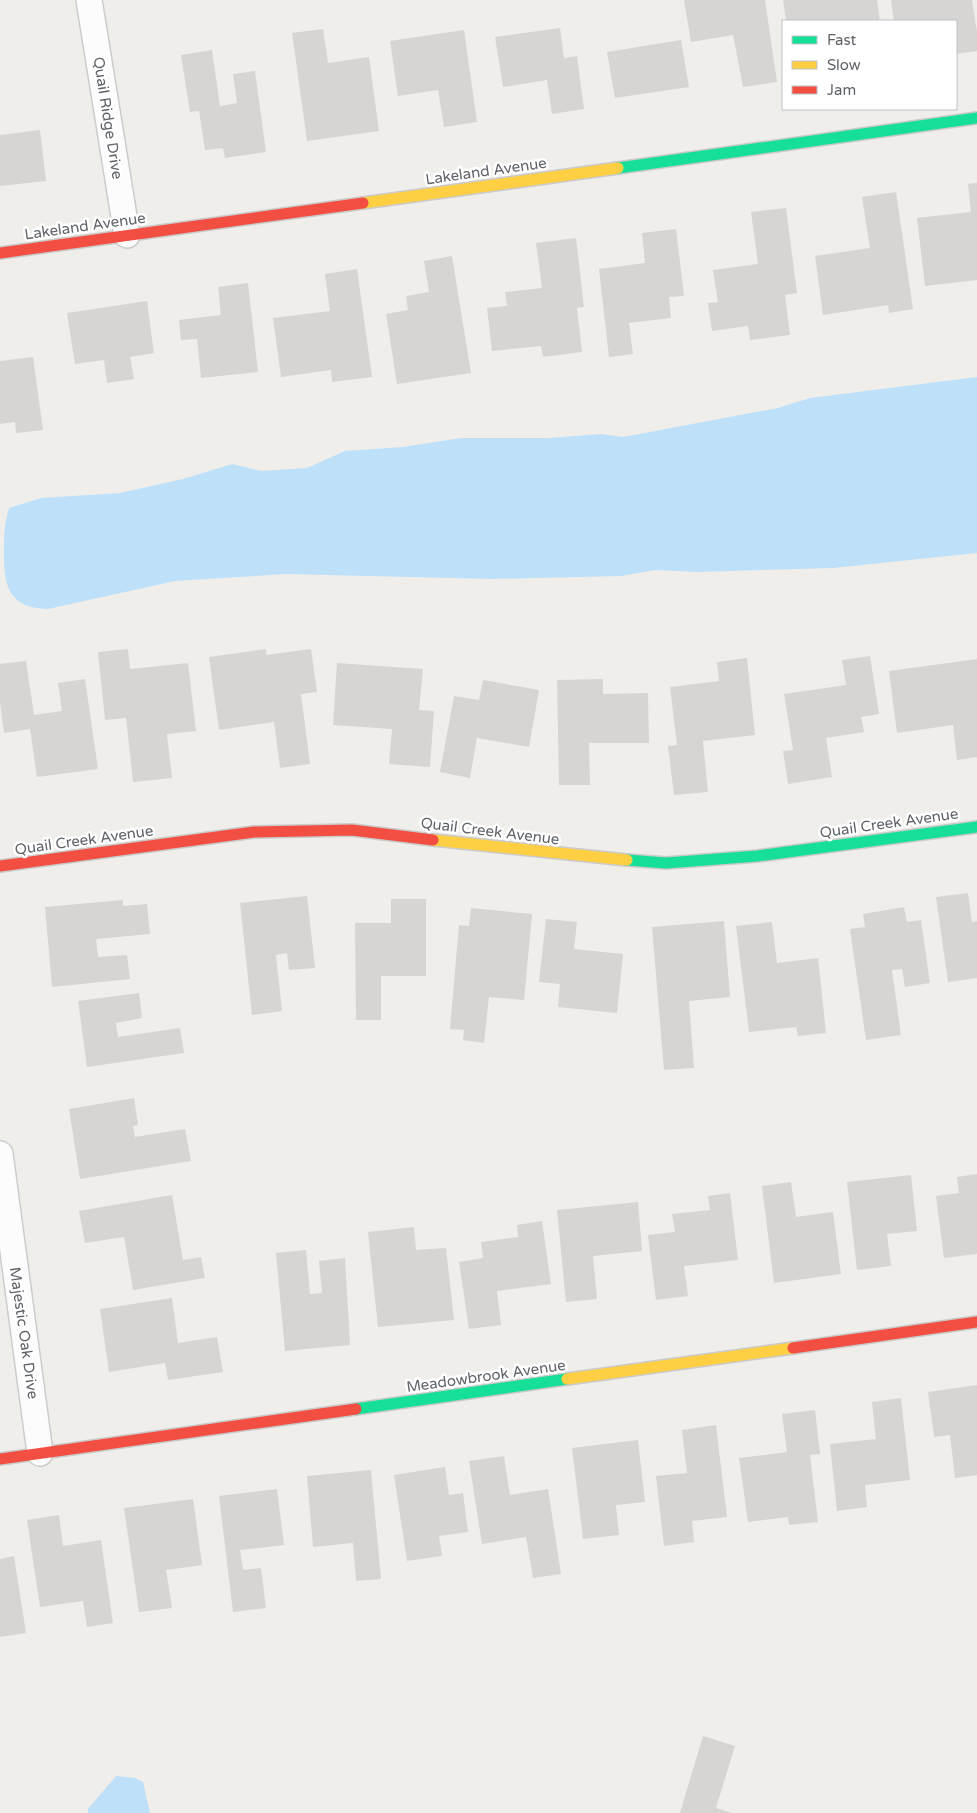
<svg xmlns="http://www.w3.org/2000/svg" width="977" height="1813" viewBox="0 0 977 1813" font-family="'Varela Round',sans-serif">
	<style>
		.water { fill: #bfe0f9 }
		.building { fill: #d6d5d3 }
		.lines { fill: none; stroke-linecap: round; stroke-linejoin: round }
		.street-casing { stroke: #cbcccc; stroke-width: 28 }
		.fast-casing { stroke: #cacacb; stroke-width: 14 }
		.slow-casing { stroke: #cacacb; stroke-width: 14 }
		.jam-casing { stroke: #cacacb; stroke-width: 14 }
		.street { stroke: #fdfcfc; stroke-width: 25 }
		.fast { stroke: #16e098; stroke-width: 11 }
		.slow { stroke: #ffcf43; stroke-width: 11 }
		.jam { stroke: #f24e42; stroke-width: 11 }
		.labels { text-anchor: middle; stroke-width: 5; stroke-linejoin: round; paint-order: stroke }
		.street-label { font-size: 15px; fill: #5f6368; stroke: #fff }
	</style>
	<rect width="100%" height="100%" fill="#efeeea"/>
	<!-- water -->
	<g class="water">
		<path d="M977,377v176l-144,15 -135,4 -43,-2 -34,6 -129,3 -206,-5 -111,7 -127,28c-38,-1 -44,-21 -44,-54 0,-17 0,-30 5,-47l32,-10 79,-5 63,-14 49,-15 29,7 46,-3 38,-17 58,-4 58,-9h88l52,-4 22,3 155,-29 32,-10z"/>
		<polygon points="116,1776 135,1778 143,1782 150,1813 88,1813 88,1809"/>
	</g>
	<!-- building -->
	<g class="building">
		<polygon points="684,0 765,0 777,82 743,87 733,35 691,42"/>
		<polygon points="783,0 877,0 880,21 786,21"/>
		<polygon points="891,0 972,0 977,32 977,51 956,54 956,21 894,21"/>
		<polygon points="560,28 564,58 577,56 584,109 552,114 547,80 503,87 495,37"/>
		<polygon points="323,29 328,63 369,57 379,131 307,141 292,33"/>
		<polygon points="464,30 477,122 444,127 438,90 398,96 390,41"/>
		<polygon points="681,40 689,87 615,98 607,52"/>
		<polygon points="212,50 220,106 237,103 233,74 255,71 266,152 225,158 223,148 205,150 199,111 190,112 181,55"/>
		<polygon points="40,130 46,181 0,186 0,135"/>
		<polygon points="977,183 977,280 925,286 917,218 971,212 968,184"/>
		<polygon points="896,192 913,309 889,313 888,305 823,315 815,256 870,248 862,197"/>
		<polygon points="786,208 797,293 785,295 790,335 750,340 748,326 712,331 708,303 718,302 713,270 758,264 751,212"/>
		<polygon points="676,229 684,296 669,297 671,318 629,323 633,354 609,357 599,269 645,263 642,233"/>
		<polygon points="576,238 584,307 577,308 582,352 543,357 541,346 492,351 487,308 507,306 505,292 542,288 536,243"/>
		<polygon points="452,256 471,373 397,384 386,314 408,310 406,296 429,292 424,261"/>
		<polygon points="357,269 372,377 332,382 331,370 281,377 273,318 330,311 325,274"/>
		<polygon points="248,283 258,372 201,378 197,339 181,340 179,320 221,315 218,287"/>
		<polygon points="147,301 154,353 130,357 134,379 107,383 104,360 75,364 67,313"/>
		<polygon points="33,357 43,430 16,433 15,422 0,424 0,361"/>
		<polygon points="128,649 130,669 188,663 196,731 167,734 172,778 133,782 126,718 105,720 98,652"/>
		<polygon points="266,649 266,655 311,649 317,692 301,694 310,764 280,768 274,722 219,730 209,657"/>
		<polygon points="870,656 879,714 861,717 864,732 826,738 832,777 788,784 783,751 793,750 784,694 846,685 842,660"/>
		<polygon points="747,658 755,735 703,741 708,792 674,795 668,746 677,745 670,687 719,681 717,662"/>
		<polygon points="977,659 977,757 957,760 953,725 897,733 889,671"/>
		<polygon points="26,661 34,715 62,711 58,683 85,679 98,769 37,777 30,729 4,733 0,702 0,664"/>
		<polygon points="337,663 423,669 419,710 434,711 430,767 389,764 392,729 333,725"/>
		<polygon points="603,679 603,694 648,693 649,743 589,743 590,785 559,785 557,680"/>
		<polygon points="483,680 539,690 529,747 477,738 470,778 440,772 454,696 479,700"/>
		<polygon points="968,893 972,922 977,921 977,978 948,982 936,897"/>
		<polygon points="307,896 315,968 289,970 287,953 276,955 282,1011 252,1015 240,903"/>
		<polygon points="391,899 426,899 426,976 381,976 381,1020 356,1020 355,923 391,923"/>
		<polygon points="123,900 123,906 147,904 150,934 96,939 98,957 127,955 130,979 52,987 45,907"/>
		<polygon points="904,907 907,922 921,920 930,983 905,987 902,969 892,970 901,1035 866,1040 850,929 865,927 863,914"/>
		<polygon points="471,908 532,914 524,1000 489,997 484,1043 463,1040 464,1030 450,1029 459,925 469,926"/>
		<polygon points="546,919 577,922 574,949 623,954 617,1013 558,1007 560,984 539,982"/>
		<polygon points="724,921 730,997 689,1001 694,1068 664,1070 652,927"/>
		<polygon points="772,922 777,963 818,958 826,1033 798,1036 796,1027 749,1032 736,926"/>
		<polygon points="139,993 142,1018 116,1023 118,1037 180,1028 184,1053 87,1067 78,1001"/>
		<polygon points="134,1098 138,1125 133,1126 135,1137 185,1129 191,1161 80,1179 69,1109"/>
		<polygon points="977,1174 977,1254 944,1258 936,1196 959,1193 957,1177"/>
		<polygon points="911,1175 917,1231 887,1234 891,1266 857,1270 847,1182"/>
		<polygon points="791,1182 796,1217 833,1212 841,1274 774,1283 762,1186"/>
		<polygon points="730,1193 738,1260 684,1266 688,1296 656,1300 648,1235 675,1232 672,1214 710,1210 708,1196"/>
		<polygon points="172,1195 183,1260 201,1257 205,1278 133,1290 124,1237 85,1243 79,1211"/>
		<polygon points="638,1202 642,1251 593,1256 597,1299 566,1302 557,1210"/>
		<polygon points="542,1221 551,1284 497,1291 501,1325 469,1329 459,1262 483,1258 481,1242 518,1237 517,1225"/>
		<polygon points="414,1227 416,1250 446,1248 454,1320 378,1327 368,1232"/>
		<polygon points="306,1250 310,1294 322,1293 319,1261 345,1258 350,1345 285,1351 276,1253"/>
		<polygon points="172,1298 178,1343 217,1337 223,1372 168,1380 165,1363 109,1372 100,1309"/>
		<polygon points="977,1385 977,1475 955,1478 950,1435 934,1437 928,1392"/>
		<polygon points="901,1398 910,1480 865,1485 867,1507 837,1511 830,1444 876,1439 872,1402"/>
		<polygon points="815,1410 820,1454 810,1455 818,1522 789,1525 788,1517 748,1522 739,1458 787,1452 782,1414"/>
		<polygon points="716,1425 727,1517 692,1521 694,1542 664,1546 656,1476 687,1473 682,1430"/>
		<polygon points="638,1440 645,1502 616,1505 619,1535 583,1539 572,1448"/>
		<polygon points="504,1456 510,1495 548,1489 561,1574 533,1578 526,1537 482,1544 469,1461"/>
		<polygon points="445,1467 449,1495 463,1493 468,1532 439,1536 442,1556 407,1561 394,1475"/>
		<polygon points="371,1470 381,1579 356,1581 353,1543 313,1547 307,1476"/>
		<polygon points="277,1489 284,1545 240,1550 243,1570 261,1568 266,1608 233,1612 219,1496"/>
		<polygon points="193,1499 202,1565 166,1570 172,1608 139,1612 124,1508"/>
		<polygon points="59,1515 63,1546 101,1540 113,1623 87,1627 83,1601 40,1607 27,1520"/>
		<polygon points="14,1556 26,1633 0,1637 0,1559"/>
		<polygon points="703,1736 735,1746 716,1808 732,1813 680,1813"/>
	</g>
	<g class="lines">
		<defs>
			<g id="street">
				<polyline points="89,0 127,235"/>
				<polyline points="0,1154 40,1453"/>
			</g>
			<g id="fast">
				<polyline points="618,168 977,118"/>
				<polyline points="627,860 666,863 757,856 977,827"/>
				<polyline points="356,1409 567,1379"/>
			</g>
			<g id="slow">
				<polyline points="363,203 618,168"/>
				<polyline points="433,840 627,860"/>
				<polyline points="567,1379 793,1348"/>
			</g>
			<g id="jam">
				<polyline points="0,253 363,203"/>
				<polyline points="0,866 254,832 352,830 433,840"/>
				<polyline points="793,1348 977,1322"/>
				<polyline points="0,1459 356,1409"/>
			</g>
		</defs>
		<!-- street casing -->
		<use href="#street" class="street-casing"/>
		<!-- fast casing -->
		<use href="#fast" class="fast-casing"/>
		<!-- slow casing -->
		<use href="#slow" class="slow-casing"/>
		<!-- jam casing -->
		<use href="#jam" class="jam-casing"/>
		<!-- street -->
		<use href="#street" class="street"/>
		<!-- fast -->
		<use href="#fast" class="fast"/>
		<!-- slow -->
		<use href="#slow" class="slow"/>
		<!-- jam -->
		<use href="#jam" class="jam"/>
	</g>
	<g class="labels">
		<!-- street labels -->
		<g class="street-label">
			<text transform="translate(108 118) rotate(81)" y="5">Quail Ridge Drive</text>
			<text transform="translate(486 171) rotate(-8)" y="5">Lakeland Avenue</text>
			<text transform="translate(85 226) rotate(-8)" y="5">Lakeland Avenue</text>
			<text transform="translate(889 823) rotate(-8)" y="5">Quail Creek Avenue</text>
			<text transform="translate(490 831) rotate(7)" y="5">Quail Creek Avenue</text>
			<text transform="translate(84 840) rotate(-8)" y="5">Quail Creek Avenue</text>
			<text transform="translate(24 1333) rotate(82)" y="5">Majestic Oak Drive</text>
			<text transform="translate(486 1376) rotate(-8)" y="5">Meadowbrook Avenue</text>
		</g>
	</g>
	<!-- legend -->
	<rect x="782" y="20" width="175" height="90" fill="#ffffff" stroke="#bfc1c3"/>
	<rect x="792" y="36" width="25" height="8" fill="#16e098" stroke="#bfc1c3"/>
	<text x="827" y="45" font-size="15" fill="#5f6368">Fast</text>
	<rect x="792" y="61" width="25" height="8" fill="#ffcf43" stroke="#bfc1c3"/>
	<text x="827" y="70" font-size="15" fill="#5f6368">Slow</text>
	<rect x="792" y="86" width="25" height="8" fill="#f24e42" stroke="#bfc1c3"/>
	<text x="827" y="95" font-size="15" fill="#5f6368">Jam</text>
</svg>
